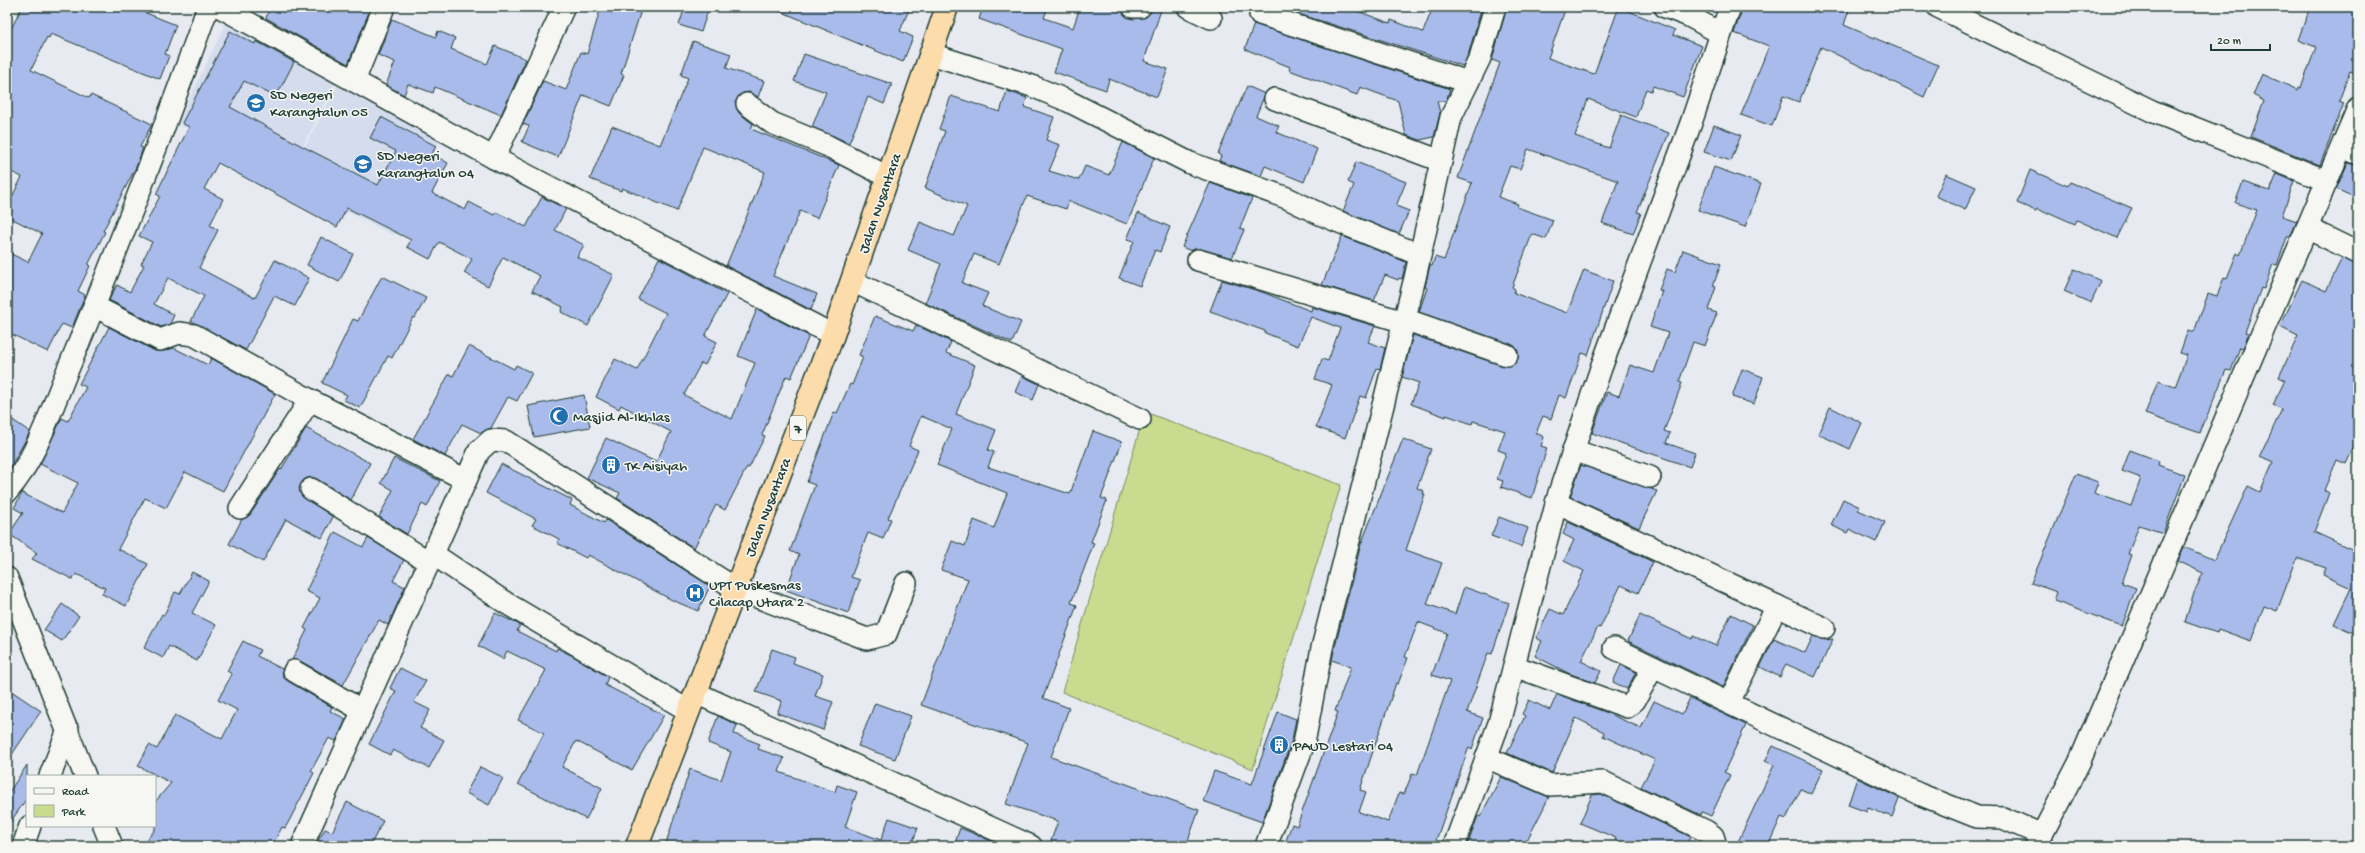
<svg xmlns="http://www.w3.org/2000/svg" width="2365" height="853" viewBox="0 0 2365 853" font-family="'Gochi Hand',sans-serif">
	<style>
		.built { fill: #d4dcee }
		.green { fill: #c9db8f; stroke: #748c62 }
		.building { fill: #a9bbea; stroke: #1f3d34; fill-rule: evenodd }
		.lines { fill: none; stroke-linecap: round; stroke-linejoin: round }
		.minor-casing { stroke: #1f3d34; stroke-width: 24 }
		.highway-casing { stroke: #1f3d34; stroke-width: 25 }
		.minor { stroke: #f6f6f2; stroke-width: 21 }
		.highway { stroke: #fddcac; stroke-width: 22 }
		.labels { text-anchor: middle; stroke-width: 3; stroke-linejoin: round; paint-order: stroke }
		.shield { fill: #f6f6f2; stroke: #60746d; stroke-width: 1 }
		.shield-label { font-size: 14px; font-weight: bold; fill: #1f3d34 }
		.poi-label { font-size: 15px; fill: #1f3d34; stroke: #f6f6f2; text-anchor: start }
		.street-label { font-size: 15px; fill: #1f3d34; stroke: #f6f6f2 }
	</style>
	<rect width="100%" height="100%" fill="#e7eaf0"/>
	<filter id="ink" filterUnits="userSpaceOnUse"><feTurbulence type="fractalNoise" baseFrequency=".025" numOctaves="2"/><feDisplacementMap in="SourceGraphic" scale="8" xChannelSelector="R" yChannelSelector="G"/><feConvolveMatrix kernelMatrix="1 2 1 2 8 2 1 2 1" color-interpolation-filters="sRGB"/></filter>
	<g filter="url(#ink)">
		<!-- built -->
		<g class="built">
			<polygon points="225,25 335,83 287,178 177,124"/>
			<polygon points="337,86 441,138 393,235 287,180"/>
		</g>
		<!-- green -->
		<polygon class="green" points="1145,412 1341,485 1253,769 1062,692"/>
		<!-- building -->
		<g class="building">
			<polygon points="22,7 131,7 176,25 165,54 169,56 160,79 51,34 49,38 47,37 31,70 89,98 91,95 152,124 140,147 143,148 136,167 103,231 105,232 88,265 90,266 78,291 85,295 72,328 62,324 48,352 7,332 7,252 28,262 42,234 7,216 7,207 22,177 7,170 7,37"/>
			<polygon points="270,7 371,7 348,64 266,18"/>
			<polygon points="601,7 642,7 621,74 624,75 611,106 583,95 558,157 522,142 529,126 523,124 543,81 566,90 581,52 587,54"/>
			<polygon points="685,7 709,7 701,32 679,25"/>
			<polygon points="770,7 910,7 900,31 913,37 903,62"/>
			<polygon points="983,7 1048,7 1044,18 1073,28 1080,7 1113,7 1122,10 1127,17 1133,19 1146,17 1152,7 1162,7 1144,61 1168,69 1157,97 1109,79 1106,90 1054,72 1062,49 979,19"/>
			<polygon points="1277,7 1346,7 1390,23 1391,20 1423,32 1433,7 1482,7 1469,52 1463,66"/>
			<polygon points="1507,7 1566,7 1548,58 1594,74 1619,7 1675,30 1673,35 1702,46 1683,97 1653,86 1651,91 1646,89 1636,117 1588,99 1575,136 1609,148 1621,115 1669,133 1637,212 1641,213 1633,234 1602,223 1618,181 1528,149 1520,169 1510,166 1498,197 1518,204 1517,207 1553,220 1546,239 1532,234 1512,287 1515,289 1514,293 1567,313 1584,270 1613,281 1588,355 1582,353 1566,398 1559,395 1551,419 1543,416 1536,433 1544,437 1541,446 1547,448 1532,498 1501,487 1503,481 1497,479 1506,453 1498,450 1505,431 1473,421 1472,424 1446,415 1446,417 1411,404 1419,383 1402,377 1413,335 1503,366 1514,364 1518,359 1516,348 1511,344 1419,312 1427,288 1425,287 1430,265 1432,266 1435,257 1444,260 1472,183 1458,178 1500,63 1492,60"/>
			<polygon points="1743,7 1850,7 1844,25 1938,65 1924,97 1821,47 1799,102 1783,96 1772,126 1741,115 1769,46 1734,33"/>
			<polygon points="2310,7 2358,7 2358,74 2350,71 2339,101 2344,103 2320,165 2251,137 2264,101 2253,95 2262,74 2298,90 2299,87 2301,88 2316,47 2298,40"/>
			<polygon points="392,19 436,37 438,31 455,38 451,49 487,64 495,46 526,59 501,115 435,87 433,93 408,84 404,95 386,85 395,62 378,55"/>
			<polygon points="1254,24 1450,89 1446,101 1437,101 1440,113 1434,137 1420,140 1406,135 1398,101 1360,87 1357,95 1289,70 1290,67 1245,49"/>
			<polygon points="230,31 255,44 256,41 294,62 276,97 244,81 230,107 302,146 378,185 396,151 370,138 381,117 436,146 432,154 448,163 432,193 465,210 469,202 494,215 496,212 526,227 542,197 566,209 555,230 584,245 577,257 614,275 588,326 561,312 563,307 532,291 540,276 503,257 488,286 464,273 472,259 439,242 430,259 407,247 411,240 347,208 337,227 218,163 204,189 223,199 210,225 218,230 199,268 255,298 275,260 309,278 295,306 274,296 246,350 191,321 204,296 168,278 154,304 174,315 170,324 161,327 109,300 117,285 130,292 144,265 141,264 152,242 139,236 160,196 156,194 189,127 182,123"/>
			<polygon points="693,41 731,54 726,68 764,81 758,97 749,92 743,93 735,102 739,113 753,124 751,129 839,165 817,218 800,211 773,276 817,294 811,310 726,266 765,172 703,147 677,211 622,188 621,191 590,179 612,126 660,145 688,78 681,75"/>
			<polygon points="804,54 892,84 884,104 868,97 849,143 812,127 826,92 794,81"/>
			<polygon points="1247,86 1265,94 1256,116 1279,126 1276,132 1317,149 1304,182 1265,166 1261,176 1219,161 1221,156 1218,154"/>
			<polygon points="1007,91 1027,98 1024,107 1054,117 1046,140 1060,145 1049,171 1079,180 1085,166 1109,175 1123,142 1154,158 1127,224 1069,201 1066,209 1027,196 999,264 974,254 962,283 988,293 982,306 1021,322 1012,343 925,303 941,264 908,250 920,222 954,236 967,206 925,188 945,131 939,129 951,96 1000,112"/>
			<polygon points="1714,125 1741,135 1731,161 1704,152"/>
			<polygon points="1356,162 1406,182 1396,206 1409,211 1399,234 1343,211 1354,185 1348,182"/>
			<polygon points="2348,163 2358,166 2358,199 2336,189"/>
			<polygon points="1714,167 1761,184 1745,227 1698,210"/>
			<polygon points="2030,170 2068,186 2070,182 2132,208 2117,238 2077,220 2075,224 2048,212 2048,214 2037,209 2036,211 2017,203"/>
			<polygon points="1946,174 1976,187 1965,210 1936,196"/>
			<polygon points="2277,174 2294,181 2282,216 2297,221 2290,237 2287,237 2277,265 2273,264 2264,289 2261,288 2245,332 2248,333 2246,341 2243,348 2240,347 2231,371 2226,370 2200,433 2145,414 2158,381 2175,387 2187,355 2180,353 2188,330 2194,332 2208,294 2217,297 2224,277 2227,278 2237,253 2240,255 2257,210 2235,203 2243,182 2270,191"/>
			<polygon points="1210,183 1252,198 1240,228 1244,230 1232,258 1201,249 1191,251 1182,247"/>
			<polygon points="1138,213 1170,227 1160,252 1155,250 1140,286 1119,278 1134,241 1127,239"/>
			<polygon points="1342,236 1406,262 1402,279 1399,278 1398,280 1385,275 1374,301 1322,285"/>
			<polygon points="321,237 353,254 339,282 307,265"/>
			<polygon points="1683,250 1721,264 1713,286 1716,287 1708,310 1717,313 1705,346 1693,342 1679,382 1682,383 1664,431 1670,433 1666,443 1695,453 1690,467 1592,433 1607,392 1619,396 1630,365 1654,373 1668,333 1650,327 1662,291 1659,290 1667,269 1675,272"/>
			<polygon points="659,258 727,294 705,336 717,342 705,365 701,363 684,395 732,419 755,363 738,356 757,309 809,336 791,378 786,376 762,435 765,436 749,468 747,467 725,510 716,505 694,548 617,498 620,493 587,478 606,438 656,462 671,432 621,405 619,409 596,397 615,359 637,370 666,313 638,299"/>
			<polygon points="2342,258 2358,265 2358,438 2346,464 2337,460 2324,490 2329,493 2314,532 2358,552 2358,635 2334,624 2351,588 2323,575 2326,568 2297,558 2277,611 2264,606 2251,641 2218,629 2217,633 2185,622 2194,593 2203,573 2178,561 2184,547 2214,560 2248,486 2260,492 2273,462 2260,456 2282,409 2273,405 2285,380 2279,377 2298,336 2280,327 2302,280 2326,291"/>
			<polygon points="2074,269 2101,281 2091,303 2064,291"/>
			<polygon points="382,276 426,298 415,318 413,317 392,358 388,356 360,408 344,400 347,395 322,383 353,319 358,321"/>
			<polygon points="1222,280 1262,292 1311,311 1312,307 1375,326 1368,342 1385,348 1380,369 1377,368 1366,398 1360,396 1345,438 1316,427 1332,385 1315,379 1322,359 1328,361 1340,328 1311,317 1298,346 1265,333 1265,331 1210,311"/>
			<polygon points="875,316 913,331 916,325 951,342 946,353 975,365 956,414 996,430 988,450 994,452 988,467 1070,494 1093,431 1122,442 1101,498 1107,500 1091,542 1094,543 1071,603 1077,605 1043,698 1069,708 1051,757 1199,810 1186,846 1049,846 1058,821 1006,804 1028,743 921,705 968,579 941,570 952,541 965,546 974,520 994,528 1007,493 937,465 952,429 921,416 909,446 918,450 888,518 891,519 883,539 868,533 851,577 860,580 848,613 786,590 799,555 790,551 815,485 807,482 834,412 837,413 850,384 852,385 863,357 859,355"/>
			<polygon points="109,327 155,351 164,351 174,348 208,365 211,358 275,394 223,491 185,472 166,508 145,498 118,549 148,564 126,606 102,594 105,588 76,574 72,579 32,559 37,553 9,534 23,513 14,508 22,493 62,513 78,483 40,464 62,418 68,421 86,387 79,384"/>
			<polygon points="469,346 514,369 516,365 532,373 517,401 508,397 491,428 481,433 462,424 445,456 413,439 449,374 453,376"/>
			<polygon points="1742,369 1763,377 1754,404 1732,397"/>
			<polygon points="1022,376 1039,384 1033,400 1015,392"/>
			<polygon points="584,395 590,427 534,437 528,406"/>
			<polygon points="1830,407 1862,423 1850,449 1818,434"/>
			<polygon points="7,416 30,432 7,473"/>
			<polygon points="306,428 370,463 351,500 317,479 311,477 305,479 299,488 301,495 333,517 322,538 286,519 263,562 229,544 242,519 250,515 280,469 281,470"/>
			<path d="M1403,439l28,10 -14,39 7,3 -1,3h2l-19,56 36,13 -15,41 28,10 9,-27 45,16 -17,51 -4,-1 -21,59 16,6 -11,31 -3,-2 -35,99h-150l8,-22 5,2 41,-114 -3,-1 16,-44 -19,-7 2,-9 27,-107zM1418,622l29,11 -15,42 18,6 -33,94 -5,-1 -8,20 -5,-1 -11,29 -29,-10 7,-20 -6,-2 36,-107 2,1 10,-26 -3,-1z"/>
			<polygon points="2130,450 2159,461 2158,465 2185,475 2163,533 2139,525 2128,554 2132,555 2122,583 2136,588 2122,626 2054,601 2057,592 2031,583 2076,474 2098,482 2094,493 2131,506 2141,478 2122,471"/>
			<polygon points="394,458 440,481 427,507 422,504 407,534 379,517 393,490 381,483"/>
			<polygon points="501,464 572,500 570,505 604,523 606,520 710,586 698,611 672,600 588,555 586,558 557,543 559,539 532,525 536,519 486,493"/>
			<polygon points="1581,465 1657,491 1639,528 1570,497"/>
			<polygon points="1843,499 1860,507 1858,510 1885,522 1876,542 1849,529 1847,533 1831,525"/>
			<polygon points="1499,517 1528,528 1521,547 1491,536"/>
			<polygon points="1568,522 1653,562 1638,593 1621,585 1600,628 1598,627 1581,661 1601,671 1595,683 1568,673 1535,656 1542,641 1536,638 1550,609 1563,615 1584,571 1564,561 1574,540 1563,534"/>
			<polygon points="335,532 363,547 368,538 404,560 393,581 405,587 388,625 379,620 343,685 300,661 292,660 307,630 304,628 320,598 306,591"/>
			<polygon points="192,572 209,581 192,613 216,625 197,661 169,646 163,658 144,648 162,614 164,615 175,592 180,594"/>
			<polygon points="62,604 79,616 62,641 44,630"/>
			<polygon points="495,613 520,625 517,631 556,651 557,648 573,656 608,677 605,685 664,715 632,770 576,741 562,767 602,788 586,819 518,784 544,733 518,720 546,670 507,651 503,659 478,646"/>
			<polygon points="1731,614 1753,625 1723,687 1628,641 1640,615 1692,639 1693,636 1716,646"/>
			<polygon points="1813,636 1825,640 1833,639 1815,677 1786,664 1780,677 1760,667 1774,639 1805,653"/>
			<polygon points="243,641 260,650 257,656 282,669 283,677 288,681 332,707 330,711 346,719 336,741 329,738 311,771 314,773 289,821 285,828 282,827 272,846 141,846 155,830 155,802 171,783 138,766 149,745 157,749 175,715 222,739 237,710 218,700 232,674 227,671"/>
			<polygon points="772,649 795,657 793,663 823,674 815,696 833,702 823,730 777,713 782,701 756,692"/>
			<polygon points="1621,665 1636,672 1627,689 1613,682"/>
			<polygon points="400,668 426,681 414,702 430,710 420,728 444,740 429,768 393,750 390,755 369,744 396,691 390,688"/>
			<polygon points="7,688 41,711 7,762"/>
			<polygon points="1557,694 1605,712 1641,728 1654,701 1682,714 1690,698 1746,725 1724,772 1730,775 1711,816 1702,812 1701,815 1641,787 1655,760 1603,736 1604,732 1576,718 1552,773 1507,753 1525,716 1522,714 1529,700 1550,710"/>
			<polygon points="875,703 911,716 895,759 858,746"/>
			<polygon points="1278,712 1296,719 1292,740 1262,822 1203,801 1214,771 1252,784"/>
			<polygon points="718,716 737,725 734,734 760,744 758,749 784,758 779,772 835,792 837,785 857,792 845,827 881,840 889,818 918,828 911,846 665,846 690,769 721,780 731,752 708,743"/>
			<polygon points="1773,746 1823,769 1811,794 1801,789 1786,819 1781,817 1768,846 1736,846 1774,765 1765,761"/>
			<polygon points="27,765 27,798 7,827 7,795"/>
			<polygon points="480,767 503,778 489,805 466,793"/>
			<polygon points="1501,777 1549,797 1539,817 1524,846 1467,846 1478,816 1480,817"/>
			<polygon points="1857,778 1899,798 1892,817 1868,808 1867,812 1848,805"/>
			<polygon points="1601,794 1691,837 1686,846 1628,846 1615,840 1616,838 1580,823 1592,795"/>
			<polygon points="347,802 383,821 370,846 315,846 325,829 332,832"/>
			<polygon points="960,828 975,834 1002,846 954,846"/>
		</g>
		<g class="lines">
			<defs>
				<g id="minor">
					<polyline points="220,7 494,158 833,335"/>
					<polyline points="1133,7 1140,7"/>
					<polyline points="1188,7 1211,18"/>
					<polyline points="1665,7 1689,16 1720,33"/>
					<polyline points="1938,7 2152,111 2327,181"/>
					<polyline points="1260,14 1468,82"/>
					<polyline points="931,54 1032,86 1068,101 1190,163 1287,198 1322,215 1420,255"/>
					<polyline points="354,81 384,7"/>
					<polyline points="1275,99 1441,161"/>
					<polyline points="747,104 772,123 828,146 888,177"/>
					<polyline points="2342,147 2358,154"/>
					<polyline points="494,158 564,7"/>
					<polyline points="2307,228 2358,253"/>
					<polyline points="1198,260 1404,322"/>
					<polyline points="852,281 1140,419"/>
					<polyline points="94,306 160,340 179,333 194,335 310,400 240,508"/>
					<polyline points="1404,319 1507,355"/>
					<polyline points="310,400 466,480"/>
					<polyline points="1573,450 1650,477"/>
					<polyline points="311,489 429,562"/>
					<path d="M7,492c30,-33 46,-89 64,-130 49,-117 94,-235 137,-355"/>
					<polyline points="1556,503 1777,606 1729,702"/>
					<polyline points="433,554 506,603 689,711"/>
					<polyline points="7,578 85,776"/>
					<polyline points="1777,606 1824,628"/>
					<polyline points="1614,648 1653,667"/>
					<polyline points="1514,666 1627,707 1635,700 1653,667 1919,794 1977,817 2003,818 2042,835"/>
					<polyline points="294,671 363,711"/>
					<polyline points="696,693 1031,846"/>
					<polyline points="1486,757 1550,785 1603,782 1706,831 1713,836 1716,846"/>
					<polyline points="50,776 68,730"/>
					<polyline points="104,826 112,846"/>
					<polyline points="23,846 30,826"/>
					<polyline points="302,846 479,451 491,440 506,441 736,589 867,639 886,634 906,583"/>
					<polyline points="1266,846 1304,743 1322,648 1415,278 1451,117 1480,58 1495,7"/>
					<polyline points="1454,846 1499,723 1559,493 1601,368 1691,123 1730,7"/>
					<polyline points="2036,846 2079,763 2358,108"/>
				</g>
				<polyline id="highway" points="637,846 833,335 947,7"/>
			</defs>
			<!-- minor casing -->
			<use href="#minor" class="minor-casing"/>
			<!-- highway casing -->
			<use href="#highway" class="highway-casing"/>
			<!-- minor -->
			<use href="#minor" class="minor"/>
			<!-- highway -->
			<use href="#highway" class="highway"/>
		</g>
	</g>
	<!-- icons -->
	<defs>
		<symbol id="school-disc" viewBox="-11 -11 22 22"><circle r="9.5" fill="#1f6fb2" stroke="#f6f6f2"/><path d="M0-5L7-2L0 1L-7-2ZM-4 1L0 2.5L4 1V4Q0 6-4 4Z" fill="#fff"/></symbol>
		<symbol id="mosque-disc" viewBox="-11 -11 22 22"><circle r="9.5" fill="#1f6fb2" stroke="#f6f6f2"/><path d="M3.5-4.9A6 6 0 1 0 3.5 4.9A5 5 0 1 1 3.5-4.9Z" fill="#fff"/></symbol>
		<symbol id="building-disc" viewBox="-11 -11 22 22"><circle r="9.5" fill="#1f6fb2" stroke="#f6f6f2"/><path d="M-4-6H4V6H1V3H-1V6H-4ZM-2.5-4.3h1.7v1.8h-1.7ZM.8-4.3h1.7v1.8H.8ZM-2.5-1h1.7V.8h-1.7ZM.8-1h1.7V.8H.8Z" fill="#fff"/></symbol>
		<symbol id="hospital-disc" viewBox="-11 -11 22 22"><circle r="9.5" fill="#1f6fb2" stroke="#f6f6f2"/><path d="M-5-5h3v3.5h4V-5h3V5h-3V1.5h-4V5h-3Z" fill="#fff"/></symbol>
	</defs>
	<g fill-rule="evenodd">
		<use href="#school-disc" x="245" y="92" width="22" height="22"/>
		<use href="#school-disc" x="352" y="153" width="22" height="22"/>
		<use href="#mosque-disc" x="548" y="405" width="22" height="22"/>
		<use href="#building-disc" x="600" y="454" width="22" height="22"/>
		<use href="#hospital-disc" x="684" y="582" width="22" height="22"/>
		<use href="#building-disc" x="1268" y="734" width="22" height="22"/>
	</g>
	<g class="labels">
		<!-- shield labels -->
		<rect class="shield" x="790" y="416" width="16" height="24" rx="3"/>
		<g class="shield-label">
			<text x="798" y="433">7</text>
		</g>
		<!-- poi labels -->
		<g class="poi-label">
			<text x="270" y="99">SD Negeri<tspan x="270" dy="17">Karangtalun 05</tspan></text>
			<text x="377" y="160">SD Negeri<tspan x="377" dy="17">Karangtalun 04</tspan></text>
			<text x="573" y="421">Masjid Al-Ikhlas</text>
			<text x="625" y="470">TK Aisiyah</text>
			<text x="709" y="589">UPT Puskesmas<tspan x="709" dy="17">Cilacap Utara 2</tspan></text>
			<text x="1293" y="750">PAUD Lestari 04</text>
		</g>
		<!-- street labels -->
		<g class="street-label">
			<text transform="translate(879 203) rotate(-71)" y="5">Jalan Nusantara</text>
			<text transform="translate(767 507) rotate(-69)" y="5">Jalan Nusantara</text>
		</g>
	</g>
	<!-- margin -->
	<rect width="2365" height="853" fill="none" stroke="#f6f6f2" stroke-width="24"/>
	<rect x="12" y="12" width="2341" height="829" fill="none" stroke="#1f3d34" stroke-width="1.5" filter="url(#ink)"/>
	<!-- legend -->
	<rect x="26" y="775" width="130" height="52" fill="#f6f6f2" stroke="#a0aca6"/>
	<rect x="34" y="788" width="20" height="6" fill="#f6f6f2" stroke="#a0aca6"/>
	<text x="62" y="795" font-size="12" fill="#1f3d34">Road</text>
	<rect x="34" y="805" width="20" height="12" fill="#c9db8f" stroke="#a0aca6"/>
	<text x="62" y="815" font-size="12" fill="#1f3d34">Park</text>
	<!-- scale -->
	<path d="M2211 44v6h59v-6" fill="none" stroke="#1f3d34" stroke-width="2"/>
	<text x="2217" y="44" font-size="12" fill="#1f3d34" stroke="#f6f6f2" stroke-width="3" paint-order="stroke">20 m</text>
</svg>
